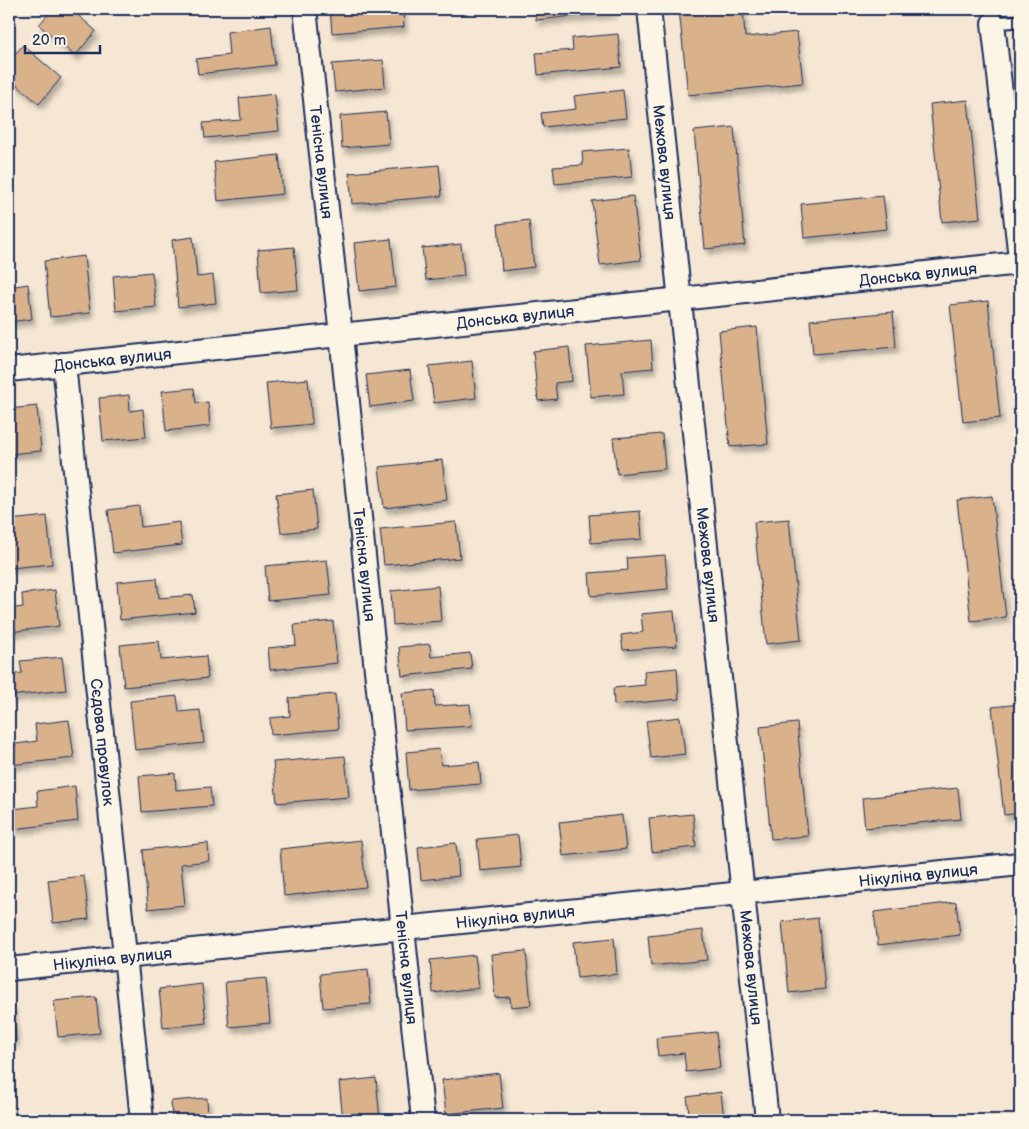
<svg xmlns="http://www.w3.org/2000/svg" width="1029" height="1129" viewBox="0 0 1029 1129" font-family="'Balsamiq Sans',sans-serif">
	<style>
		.building { fill: #d9b18a; stroke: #1b2f5e; filter: url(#shadow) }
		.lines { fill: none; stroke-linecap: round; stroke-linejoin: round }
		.service-casing { stroke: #1b2f5e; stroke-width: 15 }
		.minor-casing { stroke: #1b2f5e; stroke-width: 26 }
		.service { stroke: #fcf5e5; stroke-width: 11 }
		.minor { stroke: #fcf5e5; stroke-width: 22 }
		.labels { text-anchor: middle; stroke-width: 5; stroke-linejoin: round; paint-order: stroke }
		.street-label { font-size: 16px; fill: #1b2f5e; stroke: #fcf5e5 }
	</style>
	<defs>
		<filter id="shadow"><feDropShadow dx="3" dy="5.5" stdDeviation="2.5" flood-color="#0004"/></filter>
	</defs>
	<rect width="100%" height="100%" fill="#f5e7d3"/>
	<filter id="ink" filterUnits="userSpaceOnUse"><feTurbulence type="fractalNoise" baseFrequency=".02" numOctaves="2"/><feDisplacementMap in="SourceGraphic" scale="10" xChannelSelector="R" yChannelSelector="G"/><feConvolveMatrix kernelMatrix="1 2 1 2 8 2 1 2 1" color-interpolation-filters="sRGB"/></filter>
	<g filter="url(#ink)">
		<!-- building -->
		<g class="building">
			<polygon points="52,9 71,9 96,31 75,56 39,25"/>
			<polygon points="330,9 403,9 404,27 332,33"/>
			<polygon points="535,9 613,9 614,12 536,20"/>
			<polygon points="679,9 743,9 745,37 797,32 803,83 688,95"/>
			<polygon points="271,26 275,65 198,74 196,59 229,55 227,32"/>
			<polygon points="618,34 621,67 538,75 536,53 573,50 572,38"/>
			<polygon points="23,45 61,78 39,104 9,78 9,61"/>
			<polygon points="383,60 385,87 335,92 332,64"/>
			<polygon points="623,90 626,118 543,127 541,113 576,109 574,96"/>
			<polygon points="275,94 279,131 205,138 203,123 241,120 239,98"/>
			<polygon points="968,100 980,218 942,222 930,104"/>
			<polygon points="386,112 389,144 342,148 340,116"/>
			<polygon points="734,127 745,245 705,249 694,131"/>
			<polygon points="629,148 632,177 555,184 553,167 583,165 582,152"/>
			<polygon points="279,155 283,194 218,201 214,162"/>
			<polygon points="439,165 442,196 352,204 349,173"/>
			<polygon points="633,196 641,260 600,265 592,201"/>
			<polygon points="883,196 887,229 804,238 801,204"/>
			<polygon points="529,220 534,267 502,271 498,224"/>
			<polygon points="193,237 197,277 213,275 216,303 178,307 172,240"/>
			<polygon points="391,239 396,287 359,291 354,243"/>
			<polygon points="461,244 464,276 426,280 422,248"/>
			<polygon points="294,247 298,290 261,293 258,250"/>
			<polygon points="84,256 90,313 50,317 44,261"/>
			<polygon points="152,272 156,307 116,311 113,276"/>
			<polygon points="28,284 32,319 9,322 9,287"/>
			<polygon points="988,301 1000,418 963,422 950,305"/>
			<polygon points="893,312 896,347 813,354 810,320"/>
			<polygon points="757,327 768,444 730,447 719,331"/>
			<polygon points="651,340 653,368 622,371 624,394 591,397 586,346"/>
			<polygon points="569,347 572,381 555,383 557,399 538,401 533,351"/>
			<polygon points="472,361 476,398 434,403 429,366"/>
			<polygon points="410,370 414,401 370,407 366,375"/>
			<polygon points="308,379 312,424 271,428 266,383"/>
			<polygon points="194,388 196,403 208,402 210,426 166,431 162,391"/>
			<polygon points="129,395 130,411 143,409 146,437 103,441 99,398"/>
			<polygon points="37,406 41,451 9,454 9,409"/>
			<polygon points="662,434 665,469 617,474 613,438"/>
			<polygon points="442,460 447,500 384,508 379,467"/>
			<polygon points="313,490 317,529 281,533 276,494"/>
			<polygon points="992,496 1006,617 971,621 957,500"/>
			<polygon points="139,506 141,527 179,522 182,545 113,553 108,510"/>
			<polygon points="640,511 642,539 591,543 589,515"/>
			<polygon points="47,516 52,564 9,568 9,520"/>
			<polygon points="789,519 801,640 766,644 754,522"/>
			<polygon points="456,522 460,558 384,565 380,529"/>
			<polygon points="665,555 668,589 591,596 589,573 628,570 627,558"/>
			<polygon points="327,560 331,595 268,601 265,566"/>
			<polygon points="157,578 159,598 193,595 195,612 120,620 117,582"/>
			<polygon points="438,586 441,621 393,625 391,591"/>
			<polygon points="55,590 59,626 9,632 9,609 23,607 22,594"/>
			<polygon points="674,611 677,646 623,650 621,635 643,632 641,614"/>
			<polygon points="333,621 337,663 270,670 268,648 296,645 294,625"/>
			<polygon points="159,641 161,660 206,656 208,678 124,687 120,645"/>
			<polygon points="430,644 431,657 470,653 472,669 402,676 399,647"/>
			<polygon points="62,657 66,690 9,696 9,675 22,673 20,661"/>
			<polygon points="677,668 679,699 614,705 613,688 645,685 644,671"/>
			<polygon points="434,690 435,706 470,704 472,726 405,730 402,693"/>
			<polygon points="335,694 338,729 271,735 270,718 290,716 289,698"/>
			<polygon points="177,696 179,712 200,710 204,743 135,750 130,701"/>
			<polygon points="1020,704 1020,813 1004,815 992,707"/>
			<polygon points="680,717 685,754 651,758 646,721"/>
			<polygon points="69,720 74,758 9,765 9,745 37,741 35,724"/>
			<polygon points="797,723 808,836 771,839 760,727"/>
			<polygon points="439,749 441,765 479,762 481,784 409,790 406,752"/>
			<polygon points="345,756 349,797 277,803 273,762"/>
			<polygon points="175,773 176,790 210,787 212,806 142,812 139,776"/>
			<polygon points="75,786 78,821 14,829 12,809 38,806 37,791"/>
			<polygon points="958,788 961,819 865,828 862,798"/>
			<polygon points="693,814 696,847 652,852 649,818"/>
			<polygon points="622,815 626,849 563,856 559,822"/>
			<polygon points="518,835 521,867 480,871 477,839"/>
			<polygon points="361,840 366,887 284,896 280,849"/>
			<polygon points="208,843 209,861 181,864 185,905 148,909 143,850"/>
			<polygon points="456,843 459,876 421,880 418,847"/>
			<polygon points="84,876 89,919 53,923 48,880"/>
			<polygon points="956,902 960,935 878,945 874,912"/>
			<polygon points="818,918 825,989 789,993 782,922"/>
			<polygon points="703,930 707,960 651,966 648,936"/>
			<polygon points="614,938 617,974 577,978 573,942"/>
			<polygon points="526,951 531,1005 511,1007 510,997 495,998 491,954"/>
			<polygon points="475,955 479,988 433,993 430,960"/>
			<polygon points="368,969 371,1004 323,1008 320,974"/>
			<polygon points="266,978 270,1023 229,1027 225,982"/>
			<polygon points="202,984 206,1023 163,1028 159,989"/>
			<polygon points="96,997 100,1033 58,1037 54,1001"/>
			<polygon points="13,1005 16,1041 9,1042 9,1006"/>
			<polygon points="716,1032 720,1068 686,1072 684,1053 658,1056 656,1038"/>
			<polygon points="499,1073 503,1108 446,1114 442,1080"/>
			<polygon points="376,1078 380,1120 343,1120 339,1082"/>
			<polygon points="721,1092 724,1120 690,1120 687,1097"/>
			<polygon points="207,1098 208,1116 242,1113 242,1120 172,1120 171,1101"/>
			<polygon points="108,1116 108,1120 74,1120"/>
		</g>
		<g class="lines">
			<defs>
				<polyline id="service" points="992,9 993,23 1020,21"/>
				<g id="minor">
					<path id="s1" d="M305,9l36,326 82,785"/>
					<path id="s2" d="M649,9c38,370 82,740 118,1111"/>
					<polyline points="993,23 1020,258"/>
					<path id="s3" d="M64,364l78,756"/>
					<path id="s4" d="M9,370l1011,-107"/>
					<path id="s5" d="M9,969l1011,-105"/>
				</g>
			</defs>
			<!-- service casing -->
			<use href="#service" class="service-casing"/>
			<!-- minor casing -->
			<use href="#minor" class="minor-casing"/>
			<!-- service -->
			<use href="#service" class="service"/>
			<!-- minor -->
			<use href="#minor" class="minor"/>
		</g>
	</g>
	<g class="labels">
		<!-- street labels -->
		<g class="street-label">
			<text dy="6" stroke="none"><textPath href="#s1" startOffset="154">Тенісна вулиця</textPath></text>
			<text dy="6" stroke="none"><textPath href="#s2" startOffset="154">Межова вулиця</textPath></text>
			<text dy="6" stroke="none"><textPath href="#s4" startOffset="914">Донська вулиця</textPath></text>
			<text dy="6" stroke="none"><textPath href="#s4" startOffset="509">Донська вулиця</textPath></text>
			<text dy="6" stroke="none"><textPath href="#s4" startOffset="104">Донська вулиця</textPath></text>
			<text dy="6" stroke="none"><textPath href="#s1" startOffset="559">Тенісна вулиця</textPath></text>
			<text dy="6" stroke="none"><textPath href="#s2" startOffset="559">Межова вулиця</textPath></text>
			<text dy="6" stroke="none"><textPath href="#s3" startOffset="380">Сєдова провулок</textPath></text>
			<text dy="6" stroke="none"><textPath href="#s5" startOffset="914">Нікуліна вулиця</textPath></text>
			<text dy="6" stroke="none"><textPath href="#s5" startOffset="509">Нікуліна вулиця</textPath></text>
			<text dy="6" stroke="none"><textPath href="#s5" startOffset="104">Нікуліна вулиця</textPath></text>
			<text dy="6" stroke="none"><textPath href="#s1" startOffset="964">Тенісна вулиця</textPath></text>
			<text dy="6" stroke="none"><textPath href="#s2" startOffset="964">Межова вулиця</textPath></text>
		</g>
	</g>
	<!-- margin -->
	<rect width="1029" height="1129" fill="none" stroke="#fcf5e5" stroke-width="30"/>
	<rect x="15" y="15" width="999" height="1099" fill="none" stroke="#1b2f5e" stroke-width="2" filter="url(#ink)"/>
	<!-- scale -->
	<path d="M25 45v8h75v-8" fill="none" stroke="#1b2f5e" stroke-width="2.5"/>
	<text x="32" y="45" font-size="15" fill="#1b2f5e" stroke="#fcf5e5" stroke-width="4" paint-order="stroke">20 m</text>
</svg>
